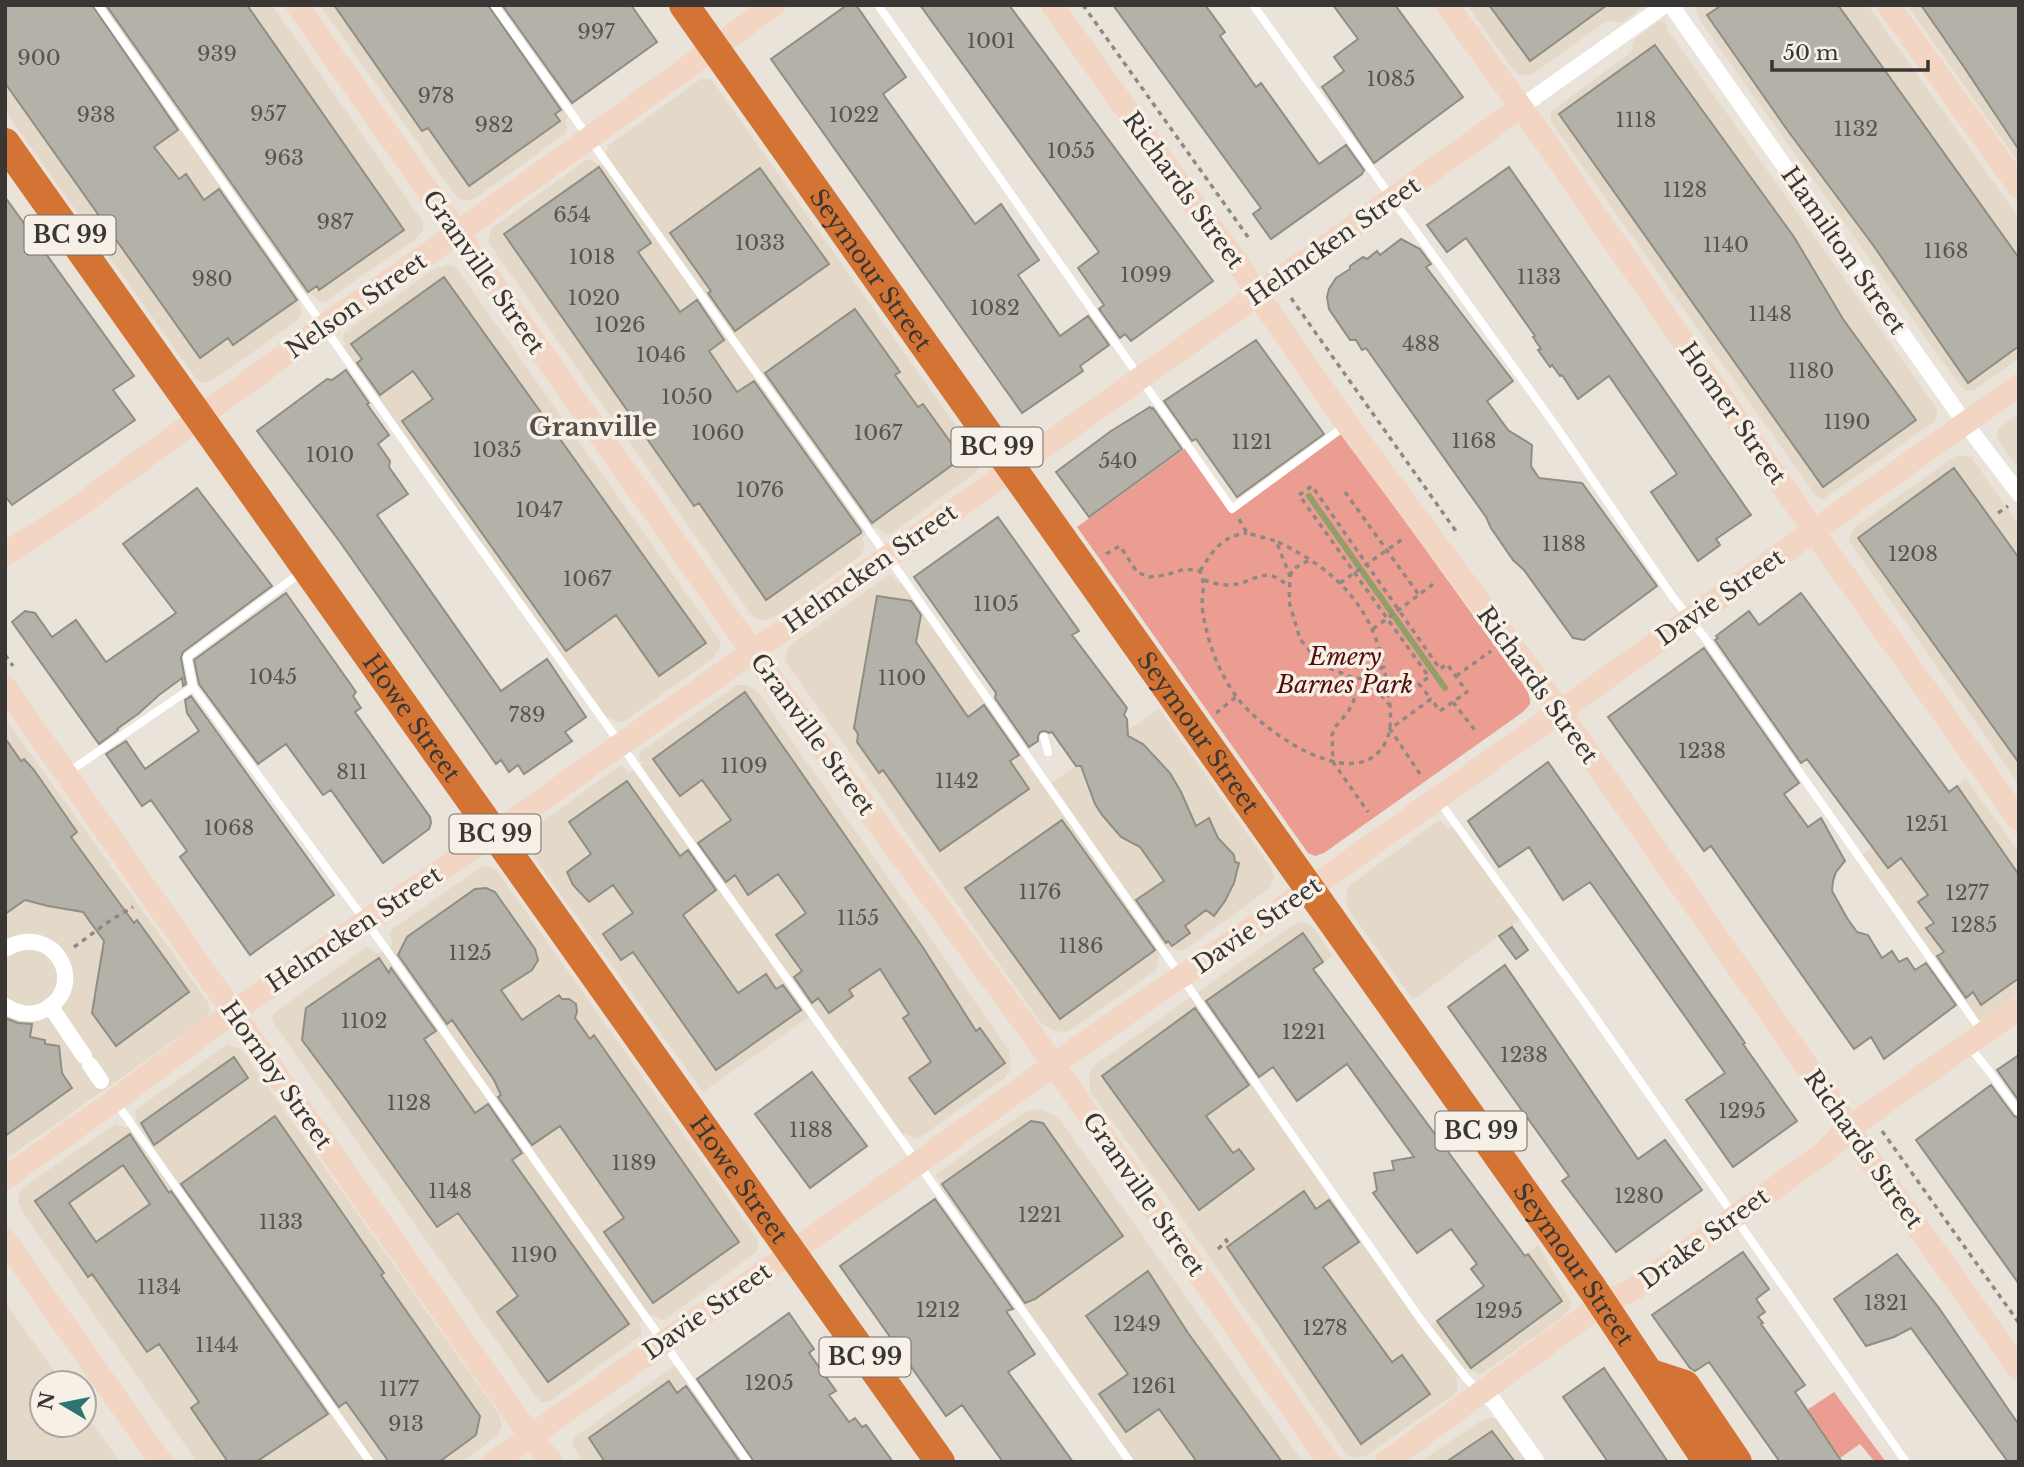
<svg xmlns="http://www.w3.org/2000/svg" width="2024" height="1467" viewBox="0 0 2024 1467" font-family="'Libre Baskerville',serif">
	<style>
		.built { fill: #e4d8c9 }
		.green { fill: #eb9d92 }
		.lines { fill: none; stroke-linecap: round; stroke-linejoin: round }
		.stream { stroke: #939f6a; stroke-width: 6 }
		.building { fill: #b4b2a8; stroke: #8f8e84; stroke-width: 2; fill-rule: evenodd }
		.path { stroke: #8e8983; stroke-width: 3.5; stroke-dasharray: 5 5; stroke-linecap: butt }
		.lane { stroke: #fff; stroke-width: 8 }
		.street { stroke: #fff; stroke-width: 16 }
		.secondary { stroke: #f2d5c2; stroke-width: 23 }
		.highway { stroke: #d37434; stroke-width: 30 }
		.labels { text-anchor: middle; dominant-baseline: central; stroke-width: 7; stroke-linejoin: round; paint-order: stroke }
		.number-label { font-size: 21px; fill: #585550 }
		.shield { fill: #f7f0e7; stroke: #726e69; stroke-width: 2 }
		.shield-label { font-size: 23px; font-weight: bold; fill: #393633 }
		.street-label { font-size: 24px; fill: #393633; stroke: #f7f0e7 }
		.park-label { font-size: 24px; font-style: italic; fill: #550d0a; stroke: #f7f0e7 }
		.neighbourhood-label { font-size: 26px; font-weight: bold; fill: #554f47; stroke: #f7f0e7 }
	</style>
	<rect width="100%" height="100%" fill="#eae3da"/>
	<!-- built -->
	<path class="built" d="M5,5H272L419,216L423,223V230L416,239L324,302L319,301L311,294L304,297L298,302L302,313L298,320L213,380L205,383L197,380L5,111Z
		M320,5H494L571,115L565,120L567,128L566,133L477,197L468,201L457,198Z
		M1467,5H1645L1621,23L1608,20L1534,73L1526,76L1519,74L1514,71Z
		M1695,5H1868L2019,218V358L1974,390L1967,391L1960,386L1699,19Z
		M1907,5H2019V163Z
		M1658,21L1664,22L1667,25L1666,28L1937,409V417L1932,423L1825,498L1820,499L1816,496L1552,123L1550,117L1552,111L1631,52L1634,40Z
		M702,78L712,80L980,460L979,467L975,473L891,534L887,535L876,527L862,537L865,546L860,556L776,616L764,621L753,617L750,613L488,242L491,230L495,226L586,160H592L600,166L609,160L606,152L609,145Z
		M447,265L454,266L457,269L720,641V648L712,659L623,722H616L611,717L604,721L340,348L345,344L343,339L344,333L434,269Z
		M2019,413V470L1998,440L1997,434L1999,428Z
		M1962,455L1971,457L2019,525V784L1849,541L1850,535L1855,527L1954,457Z
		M890,574L900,584L905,581L1048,785L1159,709L1272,869L1274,878L1270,888L1184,950L1178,951L1171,947L1159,956L1158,965L1155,971L1072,1029L1066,1032L1055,1031L1041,1023L786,662L785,658L788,648L794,642Z
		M737,685H746L757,691L1009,1050L1011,1064L1010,1070L1005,1078L917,1139L906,1134L899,1138L813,1014L703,1092L527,848L525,839L528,832L621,765L629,773L643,764L639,758L640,752Z
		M5,718L207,1001L210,1010L206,1018L5,1160Z
		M1966,779L2019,852V993L1977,1023L1859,857Z
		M1441,821L1449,829L1456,824L1523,918L1413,1000L1347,907L1346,893L1349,886L1436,822Z
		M483,866L493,868L497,871L757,1238L758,1244L757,1251L751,1256L666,1319L662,1320L653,1315L639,1323L642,1333L640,1336L552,1400L546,1402H541L536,1397L273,1022L272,1016L275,1012L365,948L368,947L378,954L392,945L390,935L392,929Z
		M1300,922L1312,926L1333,956L1222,1035L1427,1328L1538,1245L1571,1302L1569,1310L1563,1317L1480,1375L1467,1368L1456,1377L1458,1388L1456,1393L1367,1455L1357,1458L1351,1457L1344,1451L1162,1189L1091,1093L1090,1087L1089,1077L1092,1068L1096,1064L1293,925Z
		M228,1044L241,1049L499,1414L502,1425L498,1435L462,1462H197L22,1211L18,1201L20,1192L25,1186L116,1124L126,1128L137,1119L134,1111Z
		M1038,1109L1053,1114L1061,1121L1303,1462H1130L936,1189L941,1183L936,1176L937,1173L1025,1112Z
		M5,1302L63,1383H42V1425H84V1412L120,1462H5Z
		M678,1363L748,1462H583L572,1444L574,1438Z
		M1490,1418H1495L1501,1423L1528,1462H1420L1479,1422Z"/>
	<!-- green -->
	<path class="green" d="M1339,430L1527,690L1530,699V704L1523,712L1324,853L1315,856L1308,853L1077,527L1187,447L1232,509Z
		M1834,1392L1886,1462H1875L1860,1444L1840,1458L1807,1410Z"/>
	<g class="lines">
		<!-- stream -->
		<path class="stream" d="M1309,496L1445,688"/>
	</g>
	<!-- building -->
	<path class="building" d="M5,5H92L178,130L154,147L179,179L186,174L204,200L219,189L297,300L233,345L228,338L200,358L5,83Z
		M106,5H247L404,230L319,290L317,286L308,292Z
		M334,5H488L561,110L555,114L560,121L469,186L428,128L422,131Z
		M502,5H631L657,42L572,103Z
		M847,5H856L906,77L883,94L975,224L1001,204L1039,260L1018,275L1060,336L1088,316L1109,345L1080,366L1083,371L1022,413L771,59Z
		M920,5H1009L1213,281L1131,341L1125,334L1120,338L1099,309L1104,305L1078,268L1099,252Z
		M1113,5H1205L1225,32L1220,36L1256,87L1261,83L1319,164L1346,145L1364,170L1362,174L1271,239L1253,214L1261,208Z
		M1333,5H1395L1463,97L1374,163L1322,87L1344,71L1334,57L1358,39Z
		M1489,5H1607L1530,61Z
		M1722,5H1838L2019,258V346L1968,383L1873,245L1788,131L1707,15Z
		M1921,5H2019V150L1964,67Z
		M1655,45L1794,237L1843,319L1916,420L1823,487L1559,114Z
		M599,167L651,243L638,252L680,312L697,300L724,340L709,351L737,392L754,381L861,531V533L766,600L699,503L694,506L504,234Z
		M1509,167L1751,515L1716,539L1720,545L1698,561L1651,492L1677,474L1609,376L1578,399L1562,375L1560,376L1552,365L1550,367L1538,350L1541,349L1533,337L1535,336L1466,238L1447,252L1427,225Z
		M760,168L829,264L735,331L708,293L711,291L670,233Z
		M5,197L134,376L113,390L135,420L12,505L5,496Z
		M1401,239L1420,249L1431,264L1426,267L1513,381L1487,401L1508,430L1532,445L1531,466L1539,478L1582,483L1657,586L1584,640L1573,638L1524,570L1513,560L1491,528L1486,517L1366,348L1362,350L1356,340H1350L1329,309L1327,297L1329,289L1336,278L1350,269V266L1363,257L1367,259L1377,251L1380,255Z
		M444,277L706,643L659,676L616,615L566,651L402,421L433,399L413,371L380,395L357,363L362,359L351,344Z
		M855,309L900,372L895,375L918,407L923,404L962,458L872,523L765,373Z
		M1256,340L1324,434L1237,497L1196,439L1192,441L1164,401Z
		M346,370L369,403L367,404L389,435L378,444L390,461L389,467L408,494L377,515L501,691L547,659L586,717L565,732L572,741L524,774L518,765L509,772L501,760L496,764L340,542L257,431L327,379L332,380Z
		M1150,407L1152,409L1153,408L1182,449L1089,517L1056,472L1111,431Z
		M1954,468L2019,558V763L1858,538Z
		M197,488L272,586L183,652L181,658L186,684L183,686L182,678L159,695L138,714L117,729L118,730L99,744L12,622L25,611L35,613L52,637L76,620L106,662L176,613L123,544Z
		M998,517L1079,631L1072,635L1127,708L1124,715L1127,719L1128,736L1143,744L1170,773L1181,792L1196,826L1209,818L1218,838L1234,855L1235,862L1239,863L1234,883L1225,901L1214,916L1206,910L1185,926L1190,933L1172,946L1168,941L1166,943L1136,900L1164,881L1140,847L1121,837L1102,815L1095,804L1081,766H1076L1052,732L1049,733L1045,731L1040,732L1038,736V741L1029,747L995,698L996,693L914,577Z
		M286,593L356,692L353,696L361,708L355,712L430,817L431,823L429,829L383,863L331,790L323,795L286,744L258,764L199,684L194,660Z
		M1801,593L1949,792L1957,786L2019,875V978L1981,1005L1973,992L1966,998L1937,956L1944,952L1926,928L1934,923L1918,902L1928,895L1901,858L1888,868L1807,759L1801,763L1715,640L1718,638L1716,636L1749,611L1759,625Z
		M877,596L911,601L921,615L916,642L968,717L984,705L1019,755L1010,761L1029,789L940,851L883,770L879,773L857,742L858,734L854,728Z
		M1704,648L1799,783L1784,794L1808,827L1821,818L1845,861L1836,872L1833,881L1832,891L1847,918L1857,932L1868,935L1882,958L1892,951L1899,962L1907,958L1915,970L1926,963L1956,1005L1884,1059L1871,1037L1854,1049L1711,846L1704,851L1608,717Z
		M745,692L922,946L976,1031L980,1028L1005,1063L935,1114L909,1078L931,1062L903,1018L909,1014L880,969L849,990L853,996L829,1013L818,998L812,1003L794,977L802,971L776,935L806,913L778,874L748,895L735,875L726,882L698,843L731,820L702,780L680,796L653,759Z
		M191,696L334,895L250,955L180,857L187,851L151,800L142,806L106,754L126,741L145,769L199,731L187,713L185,700Z
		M5,738L21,761L24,759L34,770L77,832L71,837L134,923L137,920L189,992L116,1046L92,1013L104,941L83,912L48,906L25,900L5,914Z
		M1548,762L1745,1043L1743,1044L1797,1121L1733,1167L1686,1100L1725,1073L1590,882L1563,900L1529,847L1499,867L1468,821Z
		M627,781L680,856L688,850L716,890L683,915L738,993L766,974L776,989L783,985L801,1010L716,1070L633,952L621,960L603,934L633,913L613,885L589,902L573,885L567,872L591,854L569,822Z
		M1062,820L1155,950L1060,1019L965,888Z
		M486,888L495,892L535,949L538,960L532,970L501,990L522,1020L559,995L562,999H569L576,1004L577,1012L575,1018L590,1039L594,1035L739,1242L653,1303L604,1232L624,1218L560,1126L532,1145L498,1097L501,1095L494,1080L452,1020L447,1024L398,955L407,937L475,889Z
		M1512,927L1528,950L1516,959L1499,936Z
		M1303,933L1323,962L1313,969L1525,1256L1528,1254L1562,1301L1471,1368L1437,1321L1484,1286L1471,1269L1477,1264L1451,1229L1417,1253L1373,1193L1377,1190L1374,1173L1394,1170L1392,1161L1414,1157L1347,1064L1297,1101L1273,1067L1259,1077L1206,1001Z
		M379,958L389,973L391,968L436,1031L424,1039L475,1113L488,1104L522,1153L512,1160L629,1324L548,1382L497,1312L518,1296L458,1213L437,1227L343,1095L302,1040L306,1008Z
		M1505,965L1638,1159L1665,1140L1702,1190L1616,1252L1562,1181L1569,1176L1448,1007Z
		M1195,1008L1249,1085L1206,1116L1233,1153L1239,1149L1254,1169L1199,1210L1102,1076Z
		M5,1018L18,1023L32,1024L30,1037L45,1040V1044L59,1046L62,1073L72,1088L5,1136Z
		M2019,1055V1101L1997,1070Z
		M234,1057L248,1078L154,1145L141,1123Z
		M812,1072L867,1146L810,1188L755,1114Z
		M1991,1085L2014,1116L2019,1118V1284L1916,1140Z
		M275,1116L384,1273L381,1275L480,1416L476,1435L439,1462H389L346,1402L339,1407L181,1184Z
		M1031,1121L1043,1123L1123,1236L1035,1299L1025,1303L942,1184Z
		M130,1134L169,1193L171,1191L328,1414L256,1462H228L191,1408L199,1402L159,1344L147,1352L92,1274L88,1277L35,1201ZM123,1165L150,1204L96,1242L69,1203Z
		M1304,1191L1316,1209L1329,1200L1359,1242L1323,1267L1392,1362L1402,1355L1430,1394L1361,1444L1227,1247Z
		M935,1199L1013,1309L1006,1311L1035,1354L1008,1372L1073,1462H1003L962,1405L946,1416L840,1266Z
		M1743,1252L1769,1289L1756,1299L1765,1312L1758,1317L1763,1323L1761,1324L1805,1385L1795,1392L1842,1462H1780L1709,1362L1695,1371L1690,1368L1652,1315Z
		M1897,1254L1939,1308L2019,1425V1462H2008L1911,1328L1894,1337L1866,1346L1834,1299Z
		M1148,1271L1188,1333L1282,1462H1197L1159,1409L1126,1432L1099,1394L1128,1374L1086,1316Z
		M789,1313L814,1349L809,1353L836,1391L829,1395L849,1422L855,1418L862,1427L866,1425L893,1462H754L697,1379Z
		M1604,1368L1668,1462H1608L1563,1397Z
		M669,1381L677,1393L686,1386L740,1462H605L589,1438Z
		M1492,1431L1515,1462H1446Z"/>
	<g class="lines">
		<!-- path -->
		<path class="path" d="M1083,5L1248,237
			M1291,298L1458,534
			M1345,492L1419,595
			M1998,513L2008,506
			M1239,519L1247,533L1276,541L1290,576L1289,602L1300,639L1314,656L1329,668L1354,678L1365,679L1377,689L1388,704
			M1278,542C1334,569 1370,603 1384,666L1376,673L1365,679
			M1106,554L1120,546L1137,572L1149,577L1166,575L1185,569L1200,571C1207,586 1200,597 1203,613C1208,643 1218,671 1236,696C1259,729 1353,796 1384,745C1397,724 1387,689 1384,666
			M1200,571C1213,551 1221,536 1247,533
			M1290,576L1293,569L1311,559
			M1204,580C1217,585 1231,587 1244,582C1263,575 1269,570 1287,585
			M1340,583L1404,538
			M1373,629L1436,582
			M5,655L13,666
			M1456,676L1491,651
			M1354,678V700L1348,712L1336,726L1332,735L1333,762L1368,812
			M1453,702L1477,733
			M1216,713L1236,697
			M1420,774L1390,729L1431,699L1440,711L1467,692L1447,664L1440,669L1312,486L1299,495L1429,677L1419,684L1431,699
			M74,947L111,920L133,907
			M1882,1131L2019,1323
			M1218,1249L1227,1241L1223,1236"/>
		<!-- lane -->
		<path class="lane" d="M98,5L418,461L604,721L1130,1462
			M494,5L903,578L1421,1320L1466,1378L1479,1392
			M878,5L1232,509L1345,426
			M1253,5L1555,425L1672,596L1705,638L1983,1033
			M193,687L187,657L303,571
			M1044,737L1048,752
			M67,773L193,687L383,945L748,1462
			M1439,801L1588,1007L1906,1462
			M1968,1045L1989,1071L2019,1112
			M115,1101L370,1462"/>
		<!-- street -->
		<path class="street" d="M1671,5L1965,423L2019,494
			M1521,107L1665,5
			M5,949C55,920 88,986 46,1009C32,1017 19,1014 5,1006
			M51,1007L84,1056
			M90,1065L101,1081
			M1481,1394L1493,1400L1537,1462"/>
		<!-- secondary -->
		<path class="secondary" d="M297,5L776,685L1038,1042L1329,1462
			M1052,5L1185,192L1239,265L1257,294L1347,424L1542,686L1832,1102L1867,1156L2019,1369
			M1447,5L1536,128L1829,553L2019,820
			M1888,5L2019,187
			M5,554L76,508L324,326L432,251L774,5
			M5,687L516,1416L551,1462
			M5,1178L115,1100L233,1012L472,849L1035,453L1521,107
			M5,1240L161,1462
			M494,1462L918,1163L1074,1050L1338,869L2019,385
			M1386,1462L1602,1304L1634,1289L1826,1151L1849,1128L2019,1008"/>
		<!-- highway -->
		<g class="highway">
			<path id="s1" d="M684,5L1592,1288L1708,1462"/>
			<path id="s2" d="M5,143L940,1462"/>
			<path d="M1651,1374L1685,1385L1737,1462"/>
		</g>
	</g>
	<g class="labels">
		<!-- number labels -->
		<g class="number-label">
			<text x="596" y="32">997</text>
			<text x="991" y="41">1001</text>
			<text x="217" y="54">939</text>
			<text x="39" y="58">900</text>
			<text x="1391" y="79">1085</text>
			<text x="436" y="96">978</text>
			<text x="268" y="114">957</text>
			<text x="96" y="115">938</text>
			<text x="854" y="115">1022</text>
			<text x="1636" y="120">1118</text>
			<text x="494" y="125">982</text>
			<text x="1856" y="129">1132</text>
			<text x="1071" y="151">1055</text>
			<text x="284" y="158">963</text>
			<text x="1685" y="190">1128</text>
			<text x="572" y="215">654</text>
			<text x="335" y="222">987</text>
			<text x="760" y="243">1033</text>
			<text x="1726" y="245">1140</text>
			<text x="1946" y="251">1168</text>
			<text x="592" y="257">1018</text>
			<text x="1146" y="275">1099</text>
			<text x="1539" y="277">1133</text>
			<text x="212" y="279">980</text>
			<text x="594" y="298">1020</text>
			<text x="995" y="308">1082</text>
			<text x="1770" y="314">1148</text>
			<text x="620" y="325">1026</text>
			<text x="1421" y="344">488</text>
			<text x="661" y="355">1046</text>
			<text x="1811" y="371">1180</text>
			<text x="687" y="397">1050</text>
			<text x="1847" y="422">1190</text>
			<text x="718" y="433">1060</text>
			<text x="878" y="433">1067</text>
			<text x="1474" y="441">1168</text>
			<text x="1252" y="442">1121</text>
			<text x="497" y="450">1035</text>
			<text x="330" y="455">1010</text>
			<text x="1118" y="461">540</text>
			<text x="760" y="490">1076</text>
			<text x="539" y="510">1047</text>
			<text x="1564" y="544">1188</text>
			<text x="1913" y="554">1208</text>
			<text x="587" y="579">1067</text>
			<text x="996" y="604">1105</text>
			<text x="273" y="677">1045</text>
			<text x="902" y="678">1100</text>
			<text x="527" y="715">789</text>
			<text x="1702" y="751">1238</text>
			<text x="744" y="766">1109</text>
			<text x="352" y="772">811</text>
			<text x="957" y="781">1142</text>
			<text x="1927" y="824">1251</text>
			<text x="229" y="828">1068</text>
			<text x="1040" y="892">1176</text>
			<text x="1967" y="893">1277</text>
			<text x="858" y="918">1155</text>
			<text x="1974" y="925">1285</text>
			<text x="1081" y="946">1186</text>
			<text x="470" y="953">1125</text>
			<text x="364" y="1021">1102</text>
			<text x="1304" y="1032">1221</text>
			<text x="1524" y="1055">1238</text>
			<text x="409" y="1103">1128</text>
			<text x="1742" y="1111">1295</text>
			<text x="811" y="1130">1188</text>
			<text x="634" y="1163">1189</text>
			<text x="450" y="1191">1148</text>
			<text x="1639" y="1196">1280</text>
			<text x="1040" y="1215">1221</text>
			<text x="281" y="1222">1133</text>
			<text x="534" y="1255">1190</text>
			<text x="159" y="1287">1134</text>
			<text x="1886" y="1303">1321</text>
			<text x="938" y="1310">1212</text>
			<text x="1499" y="1311">1295</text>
			<text x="1137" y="1324">1249</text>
			<text x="1325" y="1328">1278</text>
			<text x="217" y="1345">1144</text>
			<text x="769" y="1383">1205</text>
			<text x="1154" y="1386">1261</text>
			<text x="399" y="1389">1177</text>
			<text x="406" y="1424">913</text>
		</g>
		<!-- shield labels -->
		<g class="shield">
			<rect x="24.5" y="215.5" width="91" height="39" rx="5"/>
			<rect x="951.5" y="427.5" width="91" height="39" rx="5"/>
			<rect x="449.5" y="814.5" width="91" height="39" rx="5"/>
			<rect x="1435.5" y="1111.5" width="91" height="39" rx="5"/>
			<rect x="819.5" y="1337.5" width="91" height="39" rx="5"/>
		</g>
		<g class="shield-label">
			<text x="70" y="235">BC 99</text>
			<text x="997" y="447">BC 99</text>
			<text x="495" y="834">BC 99</text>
			<text x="1481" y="1131">BC 99</text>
			<text x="865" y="1357">BC 99</text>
		</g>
		<!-- street labels -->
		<g class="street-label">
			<text transform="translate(1184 190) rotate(54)">Richards Street</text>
			<text transform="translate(1333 241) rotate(-35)">Helmcken Street</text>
			<text transform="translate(1844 250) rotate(55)">Hamilton Street</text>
			<text stroke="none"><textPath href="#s1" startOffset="324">Seymour Street</textPath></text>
			<text transform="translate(484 272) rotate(55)">Granville Street</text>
			<text transform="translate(356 305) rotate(-35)">Nelson Street</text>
			<text transform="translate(1733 413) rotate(55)">Homer Street</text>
			<text transform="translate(870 568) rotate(-35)">Helmcken Street</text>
			<text transform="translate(1720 597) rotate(-35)">Davie Street</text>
			<text transform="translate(1538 685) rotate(54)">Richards Street</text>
			<text stroke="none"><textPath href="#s2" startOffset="704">Howe Street</textPath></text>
			<text stroke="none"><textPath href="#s1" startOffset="891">Seymour Street</textPath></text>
			<text transform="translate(813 734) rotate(54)">Granville Street</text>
			<text transform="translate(1257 925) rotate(-35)">Davie Street</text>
			<text transform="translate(354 929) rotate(-34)">Helmcken Street</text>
			<text transform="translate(277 1075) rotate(55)">Hornby Street</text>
			<text transform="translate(1864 1149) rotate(55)">Richards Street</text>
			<text stroke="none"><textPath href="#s2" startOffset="1270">Howe Street</textPath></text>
			<text transform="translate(1144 1194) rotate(55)">Granville Street</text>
			<text transform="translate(1704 1238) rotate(-36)">Drake Street</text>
			<text stroke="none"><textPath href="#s1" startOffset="1542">Seymour Street</textPath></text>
			<text transform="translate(707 1311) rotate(-35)">Davie Street</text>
		</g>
		<!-- park labels -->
		<g class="park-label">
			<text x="1345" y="656">Emery<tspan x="1345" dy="28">Barnes Park</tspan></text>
		</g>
		<!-- neighbourhood labels -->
		<g class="neighbourhood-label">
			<text x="593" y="427">Granville</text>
		</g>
	</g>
	<!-- border -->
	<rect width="2024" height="1467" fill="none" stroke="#393633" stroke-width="14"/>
	<!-- north arrow -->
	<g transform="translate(63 1404) rotate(280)"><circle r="33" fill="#f7f0e7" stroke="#aba69f" stroke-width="2"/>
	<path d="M0-5L12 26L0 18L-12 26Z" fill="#2c7571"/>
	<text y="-10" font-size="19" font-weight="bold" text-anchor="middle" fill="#393633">N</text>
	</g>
	<!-- scale -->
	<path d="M1772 60v10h156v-10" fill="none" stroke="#393633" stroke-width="3.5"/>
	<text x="1783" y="60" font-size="21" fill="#393633" stroke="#f7f0e7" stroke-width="5" paint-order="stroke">50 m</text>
</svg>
